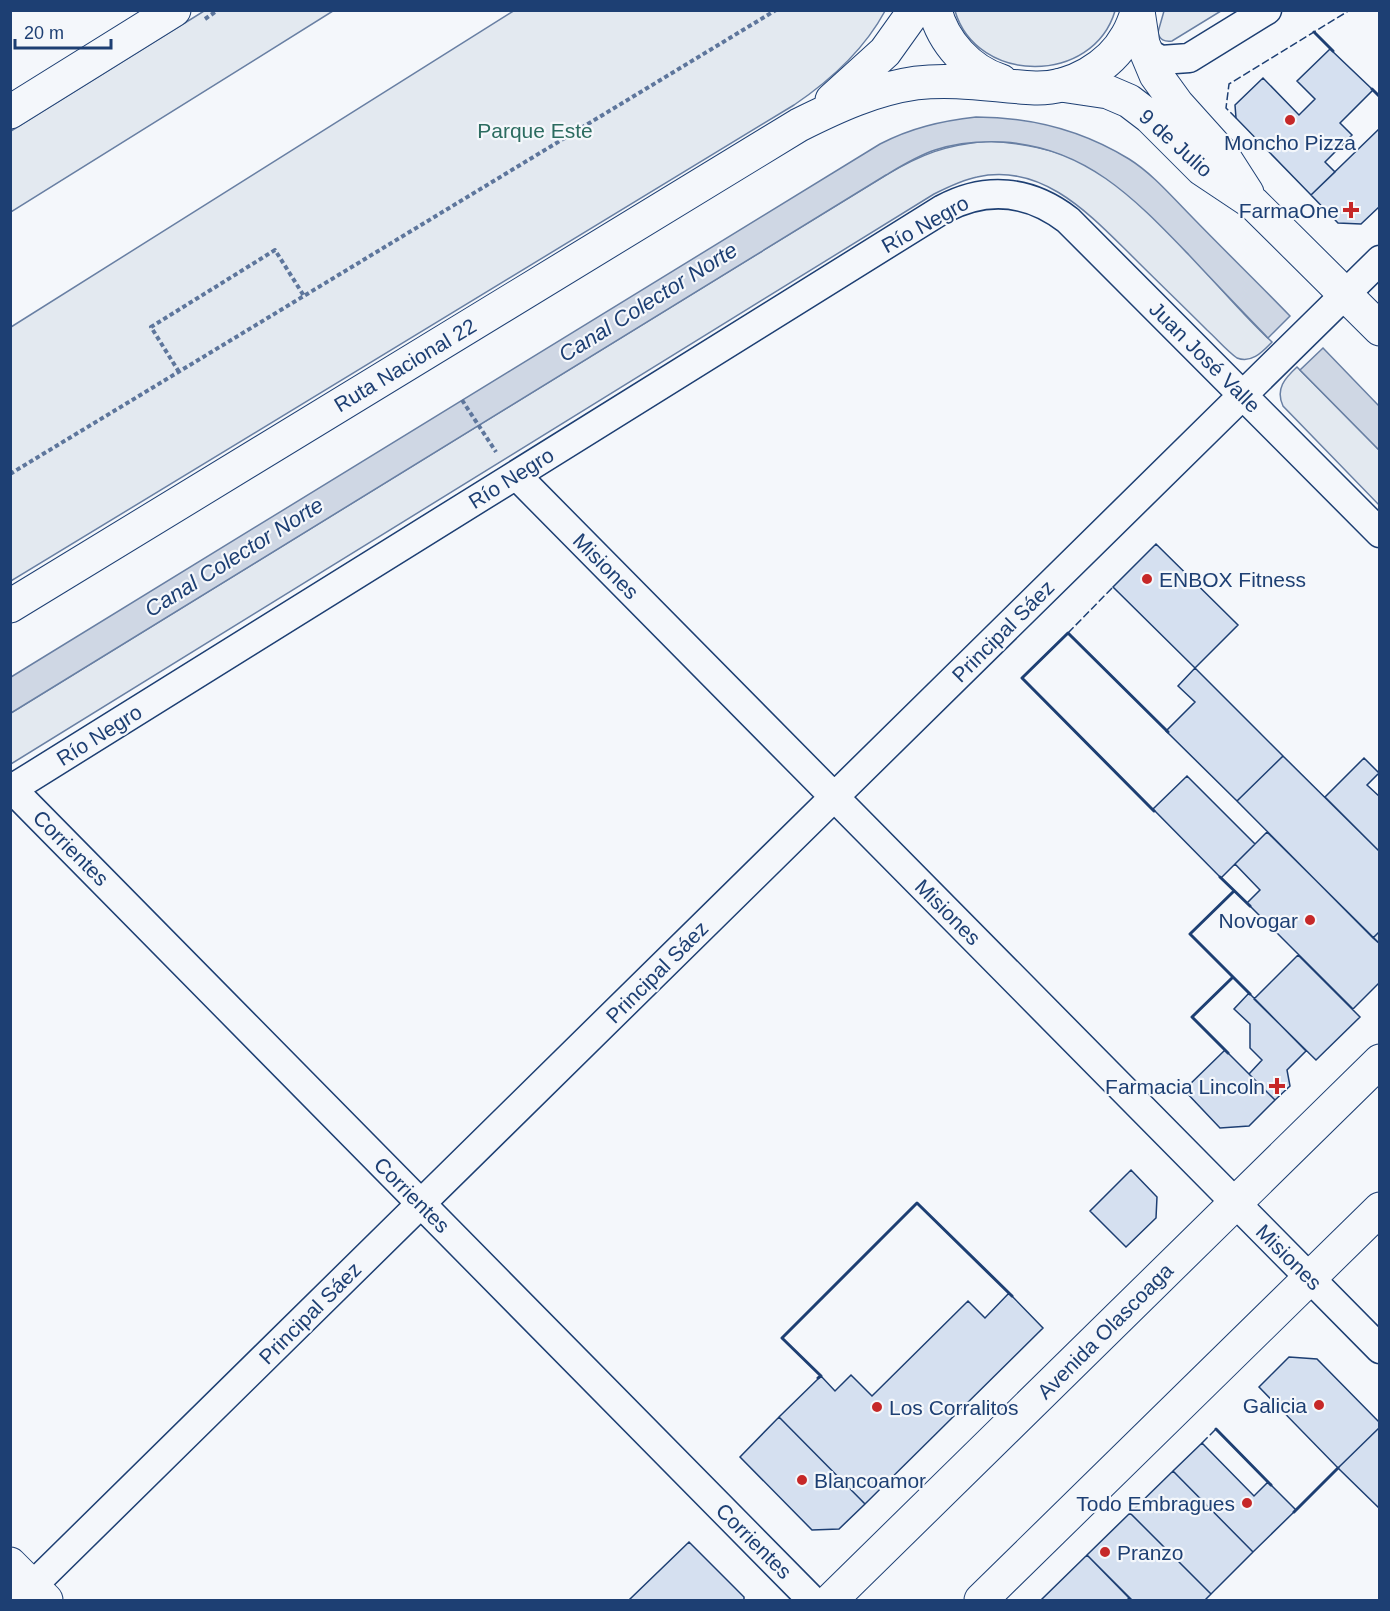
<svg xmlns="http://www.w3.org/2000/svg" width="1390" height="1611" viewBox="0 0 1390 1611" font-family="Helvetica,sans-serif">
	<style>
		.green { fill: #e3e9f0; stroke: #687fa3; stroke-width: 1.5 }
		.water { fill: #cfd7e4; stroke: #687fa3; stroke-width: 1.5 }
		.building { fill: #d5e0f0; stroke: #1d3f73; stroke-width: 1.5 }
		.lines { fill: none; stroke-linecap: round; stroke-linejoin: round }
		.minor-casing { stroke: #1d3f73; stroke-width: 31 }
		.tertiary-casing { stroke: #1d3f73; stroke-width: 35 }
		.secondary-casing { stroke: #1d3f73; stroke-width: 35 }
		.trunk-casing { stroke: #1d3f73; stroke-width: 35 }
		.path { stroke: #5e769c; stroke-width: 4; stroke-dasharray: 4.5 3; stroke-linecap: butt }
		.minor { stroke: #f4f7fb; stroke-width: 28 }
		.tertiary { stroke: #f4f7fb; stroke-width: 33 }
		.secondary { stroke: #f4f7fb; stroke-width: 33 }
		.trunk { stroke: #f4f7fb; stroke-width: 33 }
		.fence { stroke: #1d3f73; stroke-width: 1.5; stroke-dasharray: 8 3; stroke-linecap: butt }
		.wall { stroke: #1d3f73; stroke-width: 3 }
		.poi-dot { fill: #c62828; stroke: #f4f7fb; stroke-width: 2 }
		.labels { text-anchor: middle; dominant-baseline: central; stroke-width: 4.5; stroke-linejoin: round; paint-order: stroke }
		.park-label { font-size: 21px; fill: #2c6c60; stroke: #f4f7fb }
		.poi-label { font-size: 21px; fill: #1d3f73; stroke: #f4f7fb; text-anchor: end }
		.street-label { font-size: 21px; fill: #1d3f73; stroke: #f4f7fb }
		.water-label { font-size: 22px; font-style: italic; fill: #1d3f73; stroke: #f4f7fb }
	</style>
	<rect width="100%" height="100%" fill="#f4f7fb"/>
	<!-- green -->
	<path class="green" d="M515,10L885,11C864,50 831,80 794,105L11,581V327Z
		M204,11H333L11,212V131Z
		M955,11V10L1115,11C1093,85 977,85 955,11Z
		M1164,11H1221L1172,41C1165,42 1159,40 1158,32Z
		M988,141C1023,143 1059,149 1090,167C1161,208 1212,287 1272,342C1263,351 1252,364 1237,358C1226,350 1217,339 1207,330C1183,306 1159,283 1135,259C1092,217 1044,162 977,177C962,180 948,187 934,194L11,764V713L886,175C922,154 945,145 988,141Z
		M1297,367L1379,450V505L1283,406C1275,389 1285,378 1297,367Z"/>
	<!-- water -->
	<path class="water" d="M976,117C1030,117 1082,130 1129,159C1153,174 1173,198 1193,218C1225,251 1258,283 1290,316L1268,338C1242,311 1215,283 1189,255C1135,199 1086,147 1003,142C980,141 956,143 935,150C917,156 901,166 886,175L11,713V677L880,144C911,128 941,121 976,117Z
		M1323,348L1379,406V450L1300,370Z"/>
	<!-- building -->
	<path class="building" d="M1330,49L1373,90L1340,123L1352,135L1325,162L1335,172L1311,195L1236,118L1235,105L1263,78L1299,115L1315,99L1297,81Z
		M1380,128V206L1361,224L1338,223L1311,195Z
		M1156,544L1238,625L1195,668L1113,587Z
		M1195,668L1283,756L1237,801L1166,731L1195,702L1178,686Z
		M1283,756L1380,852V931L1373,938L1237,801Z
		M1364,758L1379,773L1367,785L1380,797V852L1325,797Z
		M1187,776L1255,844L1221,878L1153,809Z
		M1267,832L1380,944V982L1353,1009L1247,903L1260,890L1235,864Z
		M1380,931V944L1373,938Z
		M1298,955L1360,1017L1316,1060L1254,999Z
		M1249,993L1306,1051L1287,1070L1290,1086L1275,1100L1249,1074L1262,1060L1250,1048V1024L1234,1009Z
		M1225,1050L1275,1100L1249,1126L1220,1128L1184,1090Z
		M1131,1170L1157,1197L1156,1218L1126,1247L1090,1211Z
		M1009,1293L1043,1328L865,1504L779,1417L821,1376L835,1391L851,1375L872,1396L968,1301L985,1318Z
		M1289,1357L1317,1359L1380,1423V1427L1338,1468L1259,1387Z
		M779,1417L865,1504L839,1529L812,1530L740,1457Z
		M1380,1427V1509L1338,1468Z
		M1202,1443L1254,1496L1268,1482L1296,1510L1253,1552L1173,1471Z
		M1173,1471L1253,1552L1211,1594L1130,1513Z
		M1130,1513L1211,1594L1205,1600H1132L1087,1555Z
		M689,1542L744,1597V1600H629Z
		M1087,1555L1129,1598L1127,1600H1041Z"/>
	<g class="lines">
		<defs>
			<path id="minor" d="M1146,52L1161,60L1189,58L1267,10
				M516,475L1380,1349
				M12,789L812,1600
				M10,790L943,209C986,186 1029,190 1068,220L1380,533
				M18,1600L1380,260"/>
			<path id="tertiary" d="M10,112L174,10
				M10,1564L46,1600"/>
			<path id="secondary" d="M1138,11L1143,44L1156,75L1177,104L1222,154L1247,193
				M1061,85L1108,92L1129,101L1150,117L1202,169L1253,203L1380,329
				M831,1600L1380,1061
				M981,1600L1380,1209"/>
			<path id="trunk" d="M935,10C943,42 969,71 1001,81
				M832,100L885,52L915,10
				M10,606L799,125C837,106 874,89 916,83C957,78 995,86 1035,88C1071,89 1110,67 1127,36C1132,28 1135,19 1138,10"/>
		</defs>
		<!-- minor casing -->
		<use href="#minor" class="minor-casing"/>
		<!-- tertiary casing -->
		<use href="#tertiary" class="tertiary-casing"/>
		<!-- secondary casing -->
		<use href="#secondary" class="secondary-casing"/>
		<!-- trunk casing -->
		<use href="#trunk" class="trunk-casing"/>
		<!-- path -->
		<path class="path" d="M205,19L218,10
			M179,372L151,327L275,250L304,296
			M462,400L496,452
			M10,474L776,10"/>
		<!-- minor -->
		<use href="#minor" class="minor"/>
		<!-- tertiary -->
		<use href="#tertiary" class="tertiary"/>
		<!-- secondary -->
		<use href="#secondary" class="secondary"/>
		<!-- trunk -->
		<use href="#trunk" class="trunk"/>
		<!-- fence -->
		<path class="fence" d="M1236,118L1226,108L1229,84L1350,10
			M1068,633L1113,587
			M1202,1443L1216,1429"/>
		<!-- wall -->
		<path class="wall" d="M1314,32L1333,51
			M1372,89L1380,97
			M1154,811L1022,678L1068,633L1168,732
			M1220,877L1250,906
			M1234,891L1190,934L1250,994
			M1228,1053L1192,1017L1233,977
			M818,1378L821,1376L782,1338L917,1203L1012,1296
			M1216,1429L1271,1485
			M1294,1512L1338,1468"/>
	</g>
	<!-- markers -->
	<g class="poi-dot">
		<circle cx="1290" cy="120" r="6"/>
		<path d="M1348 201h6v6h6v6h-6v6h-6v-6h-6v-6h6z"/>
		<circle cx="1147" cy="579" r="6"/>
		<circle cx="1310" cy="920" r="6"/>
		<path d="M1274 1077h6v6h6v6h-6v6h-6v-6h-6v-6h6z"/>
		<circle cx="1319" cy="1405" r="6"/>
		<circle cx="877" cy="1407" r="6"/>
		<circle cx="802" cy="1480" r="6"/>
		<circle cx="1247" cy="1503" r="6"/>
		<circle cx="1105" cy="1552" r="6"/>
	</g>
	<g class="labels">
		<!-- park labels -->
		<g class="park-label">
			<text x="535" y="130">Parque Este</text>
		</g>
		<!-- poi labels -->
		<g class="poi-label">
			<text x="1290" y="142" text-anchor="middle">Moncho Pizza</text>
			<text x="1339" y="210">FarmaOne</text>
			<text x="1159" y="579" text-anchor="start">ENBOX Fitness</text>
			<text x="1298" y="920">Novogar</text>
			<text x="1265" y="1086">Farmacia Lincoln</text>
			<text x="1307" y="1405">Galicia</text>
			<text x="889" y="1407" text-anchor="start">Los Corralitos</text>
			<text x="814" y="1480" text-anchor="start">Blancoamor</text>
			<text x="1235" y="1503">Todo Embragues</text>
			<text x="1117" y="1552" text-anchor="start">Pranzo</text>
		</g>
		<!-- street labels -->
		<g class="street-label">
			<text transform="translate(1176 143) rotate(42)">9 de Julio</text>
			<text transform="translate(925 224) rotate(-29)">Río Negro</text>
			<text transform="translate(1205 357) rotate(45)">Juan José Valle</text>
			<text transform="translate(405 365) rotate(-31)">Ruta Nacional 22</text>
			<text transform="translate(511 478) rotate(-32)">Río Negro</text>
			<text transform="translate(606 566) rotate(45)">Misiones</text>
			<text transform="translate(1003 631) rotate(-45)">Principal Sáez</text>
			<text transform="translate(99 735) rotate(-32)">Río Negro</text>
			<text transform="translate(71 848) rotate(45)">Corrientes</text>
			<text transform="translate(948 912) rotate(45)">Misiones</text>
			<text transform="translate(657 972) rotate(-45)">Principal Sáez</text>
			<text transform="translate(412 1195) rotate(45)">Corrientes</text>
			<text transform="translate(1289 1257) rotate(45)">Misiones</text>
			<text transform="translate(310 1313) rotate(-45)">Principal Sáez</text>
			<text transform="translate(1105 1331) rotate(-45)">Avenida Olascoaga</text>
			<text transform="translate(754 1541) rotate(45)">Corrientes</text>
		</g>
		<!-- water labels -->
		<g class="water-label">
			<text transform="translate(648 302) rotate(-32)">Canal Colector Norte</text>
			<text transform="translate(234 557) rotate(-32)">Canal Colector Norte</text>
		</g>
	</g>
	<!-- border -->
	<rect width="1390" height="1611" fill="none" stroke="#1d3f73" stroke-width="24"/>
	<!-- scale -->
	<path d="M15 39v9h96v-9" fill="none" stroke="#1d3f73" stroke-width="3"/>
	<text x="24" y="39" font-size="18" fill="#1d3f73" stroke="#f4f7fb" stroke-width="4.5" paint-order="stroke">20 m</text>
</svg>
